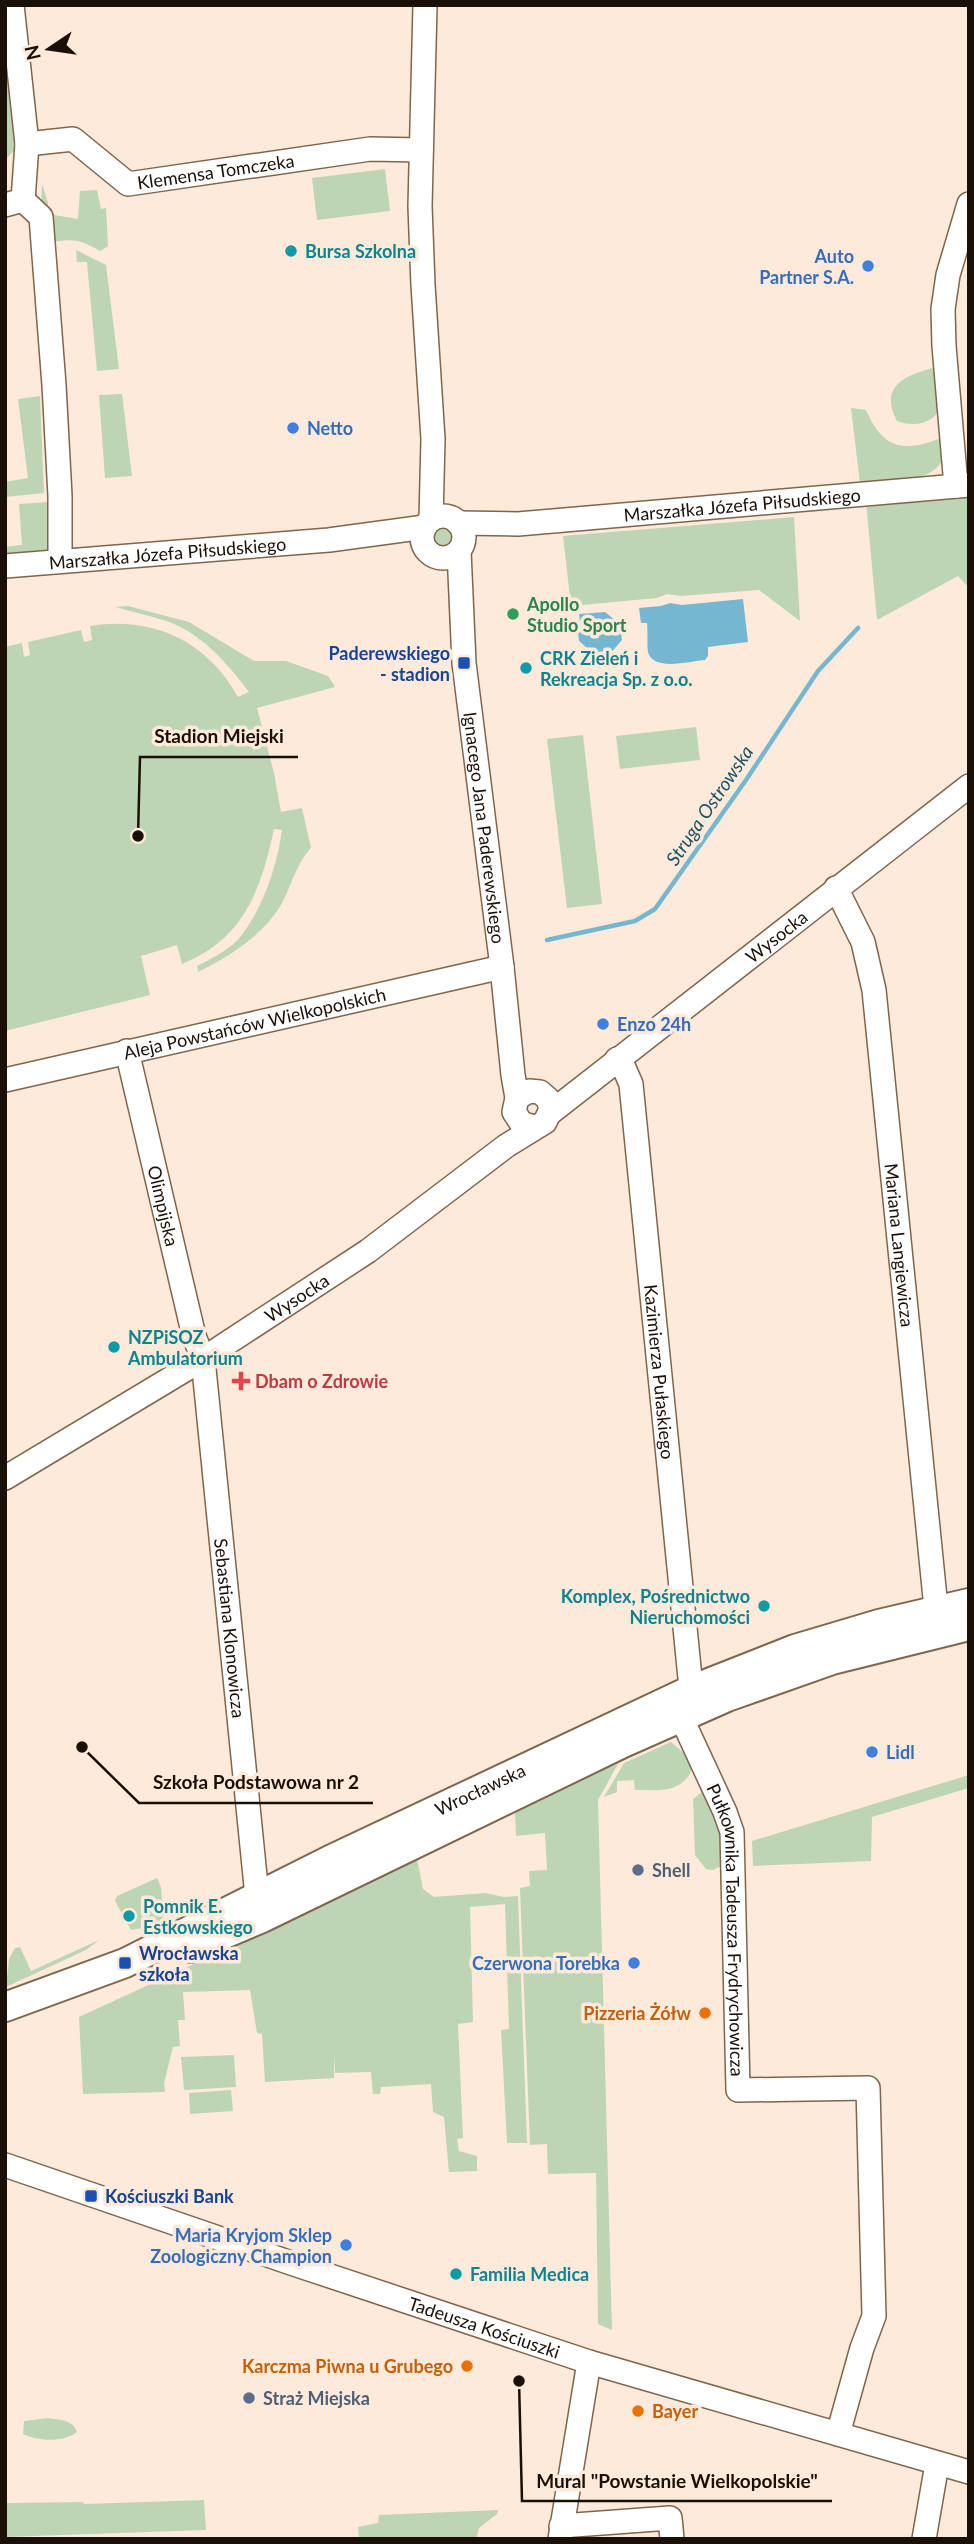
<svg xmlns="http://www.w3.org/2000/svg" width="974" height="2544" viewBox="0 0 974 2544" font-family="Lato,sans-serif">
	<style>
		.green { fill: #bed5b4 }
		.water { fill: #75b7d1 }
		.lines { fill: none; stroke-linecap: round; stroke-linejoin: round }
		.stream { stroke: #75b7d1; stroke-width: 4.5 }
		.minor-casing { stroke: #7f654c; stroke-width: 26 }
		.major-casing { stroke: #7f654c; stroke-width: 32 }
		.minor { stroke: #fff; stroke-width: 23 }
		.major { stroke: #fff; stroke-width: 28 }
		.culture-dot { fill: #0f9aa8; stroke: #fdeada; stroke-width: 2.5 }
		.shop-dot { fill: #3f7fe0; stroke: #fdeada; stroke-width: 2.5 }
		.leisure-dot { fill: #2e9e5b; stroke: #fdeada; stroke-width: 2.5 }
		.transit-dot { fill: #1a4fb4; stroke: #fdeada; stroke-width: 2.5 }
		.health-dot { fill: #e0444e; stroke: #fdeada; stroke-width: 2.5 }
		.service-dot { fill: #5c6f8a; stroke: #fdeada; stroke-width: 2.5 }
		.food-dot { fill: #e8710a; stroke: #fdeada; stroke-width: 2.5 }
		.labels { text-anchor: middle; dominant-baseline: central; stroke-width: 7; stroke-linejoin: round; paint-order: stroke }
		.street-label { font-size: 18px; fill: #1a1007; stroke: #fdeada }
		.culture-label { font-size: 18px; font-weight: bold; fill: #0d838f; stroke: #fdeada; text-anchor: start }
		.shop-label { font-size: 18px; font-weight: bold; fill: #366cbe; stroke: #fdeada; text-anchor: end }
		.leisure-label { font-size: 18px; font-weight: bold; fill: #27864d; stroke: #fdeada; text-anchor: start }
		.transit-label { font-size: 18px; font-weight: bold; fill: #164399; stroke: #fdeada; text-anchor: start }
		.health-label { font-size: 18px; font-weight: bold; fill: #be3a42; stroke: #fdeada; text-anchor: start }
		.service-label { font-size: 18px; font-weight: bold; fill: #4e5e75; stroke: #fdeada; text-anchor: start }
		.food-label { font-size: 18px; font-weight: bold; fill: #c56008; stroke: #fdeada; text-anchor: end }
		.water-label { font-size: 19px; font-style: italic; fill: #1a5163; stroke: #fdeada }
		.leader { fill: none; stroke: #1a1007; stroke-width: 2.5 }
		.callout-dot { fill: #1a1007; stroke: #fdeada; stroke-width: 2.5 }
		.callout-label { font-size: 19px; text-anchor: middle; font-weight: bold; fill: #1a1007; stroke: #fdeada; stroke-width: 7; stroke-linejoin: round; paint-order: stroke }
	</style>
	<rect width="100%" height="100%" fill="#fdeada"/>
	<!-- green -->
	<path class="green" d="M5,5L23,141L5,160Z
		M385,169L390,211L317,220L312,178Z
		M42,184L48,203V214L78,219L80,191L97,190L101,209L106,208L108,246L100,251C78,238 71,239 46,243L41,207Z
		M76,250L106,265L119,369L97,371L87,262H77Z
		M932,368L939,371C940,382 943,396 940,406C935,425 912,427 897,421C879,387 904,376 932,368Z
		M122,394L132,476L105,478L99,395Z
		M40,396L44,493L5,497V482L28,478L18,399Z
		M851,408L866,410C883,449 903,453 941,438C942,445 944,454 942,460C933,484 882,481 860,483Z
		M969,492V588L958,576L877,620L866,502Z
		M48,502L51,554L5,557V547L22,545L19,504Z
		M794,517L800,621L759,590L680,596L667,594L657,598L571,606L563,536Z
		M432 537a12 12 0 1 1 24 0a12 12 0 1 1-24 0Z
		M128,606L189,622L254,661H286L328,676L335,687L257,708L274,773L281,812L302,808L311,848C297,862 291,887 281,905C262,936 229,957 198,972L197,966C212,958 230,950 241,936C264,906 277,866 282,830L274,829C261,890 244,939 182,964L177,945L141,956L150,995L5,1031V647L22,643L24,657L30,655L28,642L81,630L84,642L92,640L90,626C153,616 207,641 238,697L249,692C227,663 200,631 163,620C147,615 132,612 116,607Z
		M696,727L700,760L620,769L616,736Z
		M583,735L602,904L567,908L547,739Z
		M671,1742L684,1753L692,1769C682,1794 658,1790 635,1790L634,1780L617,1781V1792L604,1797L624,1763Z
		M618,1764L598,1800L612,2330L598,2324L596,2173L548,2174L547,2144L530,2145L520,1888L530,1886L529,1871L547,1870L545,1833L516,1836L515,1810L583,1776Z
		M969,1775V1788L872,1817L871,1861L753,1866L752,1841Z
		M702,1792L721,1835V1866L713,1870L706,1869L695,1855L693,1799Z
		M416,1854L423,1889L434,1897L485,1893L504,1897L518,1896L527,2143H507L501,2030L509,2029L505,1904L470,1907L473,2022L458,2024L463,2138L457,2139L459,2151L477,2156V2171L449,2172L444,2117L433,2112L431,2084L381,2087L380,2094H373L371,2072L335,2073L334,2052V2078L265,2082L262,2034L257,2033L250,1990L183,1992L185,2020H178L180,2046L173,2047L164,2083L165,2092L83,2094L79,2017L209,1957Z
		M157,1878L161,1887L164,1924L131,1930L115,1901L117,1896Z
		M99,1940L86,1950L6,1987L9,1959L15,1948L20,1947L31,1971Z
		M234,2055L236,2087L184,2090L181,2057Z
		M231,2090L233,2111L190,2114L189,2093Z
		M48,2418C59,2420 73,2419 77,2432C63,2443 38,2441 23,2434L24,2421Z
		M204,2500L206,2530L5,2537V2503L83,2502L84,2504Z
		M498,2510L497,2514L479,2528L476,2539H359L358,2527L378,2523L379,2515Z"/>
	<!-- water -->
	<path class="water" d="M743,599L748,642L708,647V656L705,660C690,661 653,672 648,652C647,648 648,631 647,623H641L639,608L661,606L670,603L682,605Z
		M605,612L620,624L622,640L603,662L579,641L578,632L581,628L579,614Z"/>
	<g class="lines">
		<!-- stream -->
		<path class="stream" d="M547,940L635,921L655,909L746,780L818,671L858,628"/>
		<defs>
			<g id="minor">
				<path d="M425,5L420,206L423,285L433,439L431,520"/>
				<path id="s1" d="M27,144L73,139L128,184L370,149L421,150"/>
				<path d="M23,200L41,217L54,385L60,496V561"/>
				<path d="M5,205L23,200L27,144L12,5"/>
				<path d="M956,486L944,346L943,309L948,275L969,204"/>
				<circle cx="443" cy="537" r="21"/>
				<path id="s2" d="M458,523L518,524L969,485"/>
				<path id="s3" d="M459,551L464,663L502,967L513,1075L517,1098"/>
				<path id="s4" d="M5,566L329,540L425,527"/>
				<path id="s5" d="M836,888L863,942L874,990L935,1598L940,1625"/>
				<path id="s6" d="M127,1051L194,1336L203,1359L257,1896"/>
				<path id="s7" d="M617,1059L624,1068L631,1084L690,1678L691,1690L681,1717L725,1812L732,1832L738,2090L868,2088L874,2316L862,2348L838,2434"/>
				<path id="s8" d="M5,1080L502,967"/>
				<path id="s9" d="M550,1113L969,786"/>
				<path id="s10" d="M5,1478L203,1359L368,1251L506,1146L545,1122L551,1109L548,1099L540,1092L529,1091L517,1098L514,1112L522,1124L536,1127"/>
				<path id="s11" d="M5,2165L294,2264L589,2362L969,2472"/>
				<path d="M561,2526L670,2518L672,2539"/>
				<path d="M560,2539L589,2362"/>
				<path d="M924,2539L937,2464"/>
			</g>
			<g id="major">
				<path d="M191,1948L262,1918L623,1743L727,1697L832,1660L969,1626"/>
				<path id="s12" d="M5,2007L125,1963L330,1860L691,1690L795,1649L879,1624L969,1603"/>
			</g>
		</defs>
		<!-- minor casing -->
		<use href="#minor" class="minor-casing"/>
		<!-- major casing -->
		<use href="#major" class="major-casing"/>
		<!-- minor -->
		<use href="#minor" class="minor"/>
		<!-- major -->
		<use href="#major" class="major"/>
	</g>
	<!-- markers -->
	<g class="culture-dot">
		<circle cx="291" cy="251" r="7"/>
		<circle cx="526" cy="668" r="7"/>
		<circle cx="114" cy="1347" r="7"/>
		<circle cx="764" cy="1606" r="7"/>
		<circle cx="129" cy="1916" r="7"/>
		<circle cx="456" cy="2274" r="7"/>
	</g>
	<g class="shop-dot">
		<circle cx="868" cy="266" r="7"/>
		<circle cx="293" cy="428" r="7"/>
		<circle cx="603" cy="1024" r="7"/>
		<circle cx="872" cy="1752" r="7"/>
		<circle cx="634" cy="1963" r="7"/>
		<circle cx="346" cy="2245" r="7"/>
	</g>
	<circle class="leisure-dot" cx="513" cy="614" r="7"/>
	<g class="transit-dot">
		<rect x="457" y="656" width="14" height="14" rx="3.5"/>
		<rect x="118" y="1956" width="14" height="14" rx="3.5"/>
		<rect x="84" y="2189" width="14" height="14" rx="3.5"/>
	</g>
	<path class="health-dot" d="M237.5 1370.5h7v7h7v7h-7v7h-7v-7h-7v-7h7z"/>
	<g class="service-dot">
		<circle cx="638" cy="1870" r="7"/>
		<circle cx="249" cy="2398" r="7"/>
	</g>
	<g class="food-dot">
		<circle cx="705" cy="2013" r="7"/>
		<circle cx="467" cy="2366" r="7"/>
		<circle cx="638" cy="2411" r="7"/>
	</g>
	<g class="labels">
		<!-- street labels -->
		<g class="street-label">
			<text stroke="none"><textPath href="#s1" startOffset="206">Klemensa Tomczeka</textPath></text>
			<text stroke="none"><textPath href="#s2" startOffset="285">Marszałka Józefa Piłsudskiego</textPath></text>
			<text stroke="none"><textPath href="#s4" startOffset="163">Marszałka Józefa Piłsudskiego</textPath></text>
			<text stroke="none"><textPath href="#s3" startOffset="278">Ignacego Jana Paderewskiego</textPath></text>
			<text stroke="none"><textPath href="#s9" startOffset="287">Wysocka</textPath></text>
			<text stroke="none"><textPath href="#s8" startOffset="256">Aleja Powstańców Wielkopolskich</textPath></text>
			<text stroke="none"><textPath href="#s6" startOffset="159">Olimpijska</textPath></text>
			<text stroke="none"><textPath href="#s5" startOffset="366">Mariana Langiewicza</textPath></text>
			<text stroke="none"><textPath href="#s10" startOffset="343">Wysocka</textPath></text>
			<text stroke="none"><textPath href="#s7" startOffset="318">Kazimierza Pułaskiego</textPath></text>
			<text stroke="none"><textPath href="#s6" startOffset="588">Sebastiana Klonowicza</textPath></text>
			<text stroke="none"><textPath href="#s12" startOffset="523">Wrocławska</textPath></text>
			<text stroke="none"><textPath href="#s7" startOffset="889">Pułkownika Tadeusza Frydrychowicza</textPath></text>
			<text stroke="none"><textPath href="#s11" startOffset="506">Tadeusza Kościuszki</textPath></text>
		</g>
		<!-- culture labels -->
		<g class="culture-label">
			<text x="305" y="251">Bursa Szkolna</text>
			<text x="540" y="658">CRK Zieleń i<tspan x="540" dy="21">Rekreacja Sp. z o.o.</tspan></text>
			<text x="128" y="1337">NZPiSOZ<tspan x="128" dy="21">Ambulatorium</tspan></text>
			<text x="750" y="1596" text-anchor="end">Komplex, Pośrednictwo<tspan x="750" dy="21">Nieruchomości</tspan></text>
			<text x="143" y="1906">Pomnik E.<tspan x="143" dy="21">Estkowskiego</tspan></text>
			<text x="470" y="2274">Familia Medica</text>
		</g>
		<!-- shop labels -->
		<g class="shop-label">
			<text x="854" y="256">Auto<tspan x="854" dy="21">Partner S.A.</tspan></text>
			<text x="307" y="428" text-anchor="start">Netto</text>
			<text x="617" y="1024" text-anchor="start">Enzo 24h</text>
			<text x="886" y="1752" text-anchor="start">Lidl</text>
			<text x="620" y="1963">Czerwona Torebka</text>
			<text x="332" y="2235">Maria Kryjom Sklep<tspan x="332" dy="21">Zoologiczny Champion</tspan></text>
		</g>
		<!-- leisure labels -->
		<g class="leisure-label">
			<text x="527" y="604">Apollo<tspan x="527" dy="21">Studio Sport</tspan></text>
		</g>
		<!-- transit labels -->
		<g class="transit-label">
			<text x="450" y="653" text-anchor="end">Paderewskiego<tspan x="450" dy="21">- stadion</tspan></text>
			<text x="139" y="1953">Wrocławska<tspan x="139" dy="21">szkoła</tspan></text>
			<text x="105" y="2196">Kościuszki Bank</text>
		</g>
		<!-- health labels -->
		<g class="health-label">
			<text x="255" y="1381">Dbam o Zdrowie</text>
		</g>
		<!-- service labels -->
		<g class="service-label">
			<text x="652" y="1870">Shell</text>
			<text x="263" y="2398">Straż Miejska</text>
		</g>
		<!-- food labels -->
		<g class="food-label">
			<text x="691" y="2013">Pizzeria Żółw</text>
			<text x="453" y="2366">Karczma Piwna u Grubego</text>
			<text x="652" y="2411" text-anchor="start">Bayer</text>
		</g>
		<!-- water labels -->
		<g class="water-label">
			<text transform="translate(709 805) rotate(-56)">Struga Ostrowska</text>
		</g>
	</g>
	<!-- callouts -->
	<path class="leader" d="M138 836L140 757H298M82 1747L139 1803H373M519 2381L522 2501H832"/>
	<g class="callout-dot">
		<circle cx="138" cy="836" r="7"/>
		<circle cx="82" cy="1747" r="7"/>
		<circle cx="519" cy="2381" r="7"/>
	</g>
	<g class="callout-label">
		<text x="219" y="743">Stadion Miejski</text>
		<text x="256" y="1789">Szkoła Podstawowa nr 2</text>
		<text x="677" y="2488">Mural "Powstanie Wielkopolskie"</text>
	</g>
	<!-- border -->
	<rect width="974" height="2544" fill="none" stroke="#1a1007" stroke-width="14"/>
	<!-- north arrow -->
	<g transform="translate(49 49) rotate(257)" stroke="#fdeada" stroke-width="5" paint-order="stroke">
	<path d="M0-5L12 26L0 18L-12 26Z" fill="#1a1007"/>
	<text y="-10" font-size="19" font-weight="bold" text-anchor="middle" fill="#1a1007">N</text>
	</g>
</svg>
